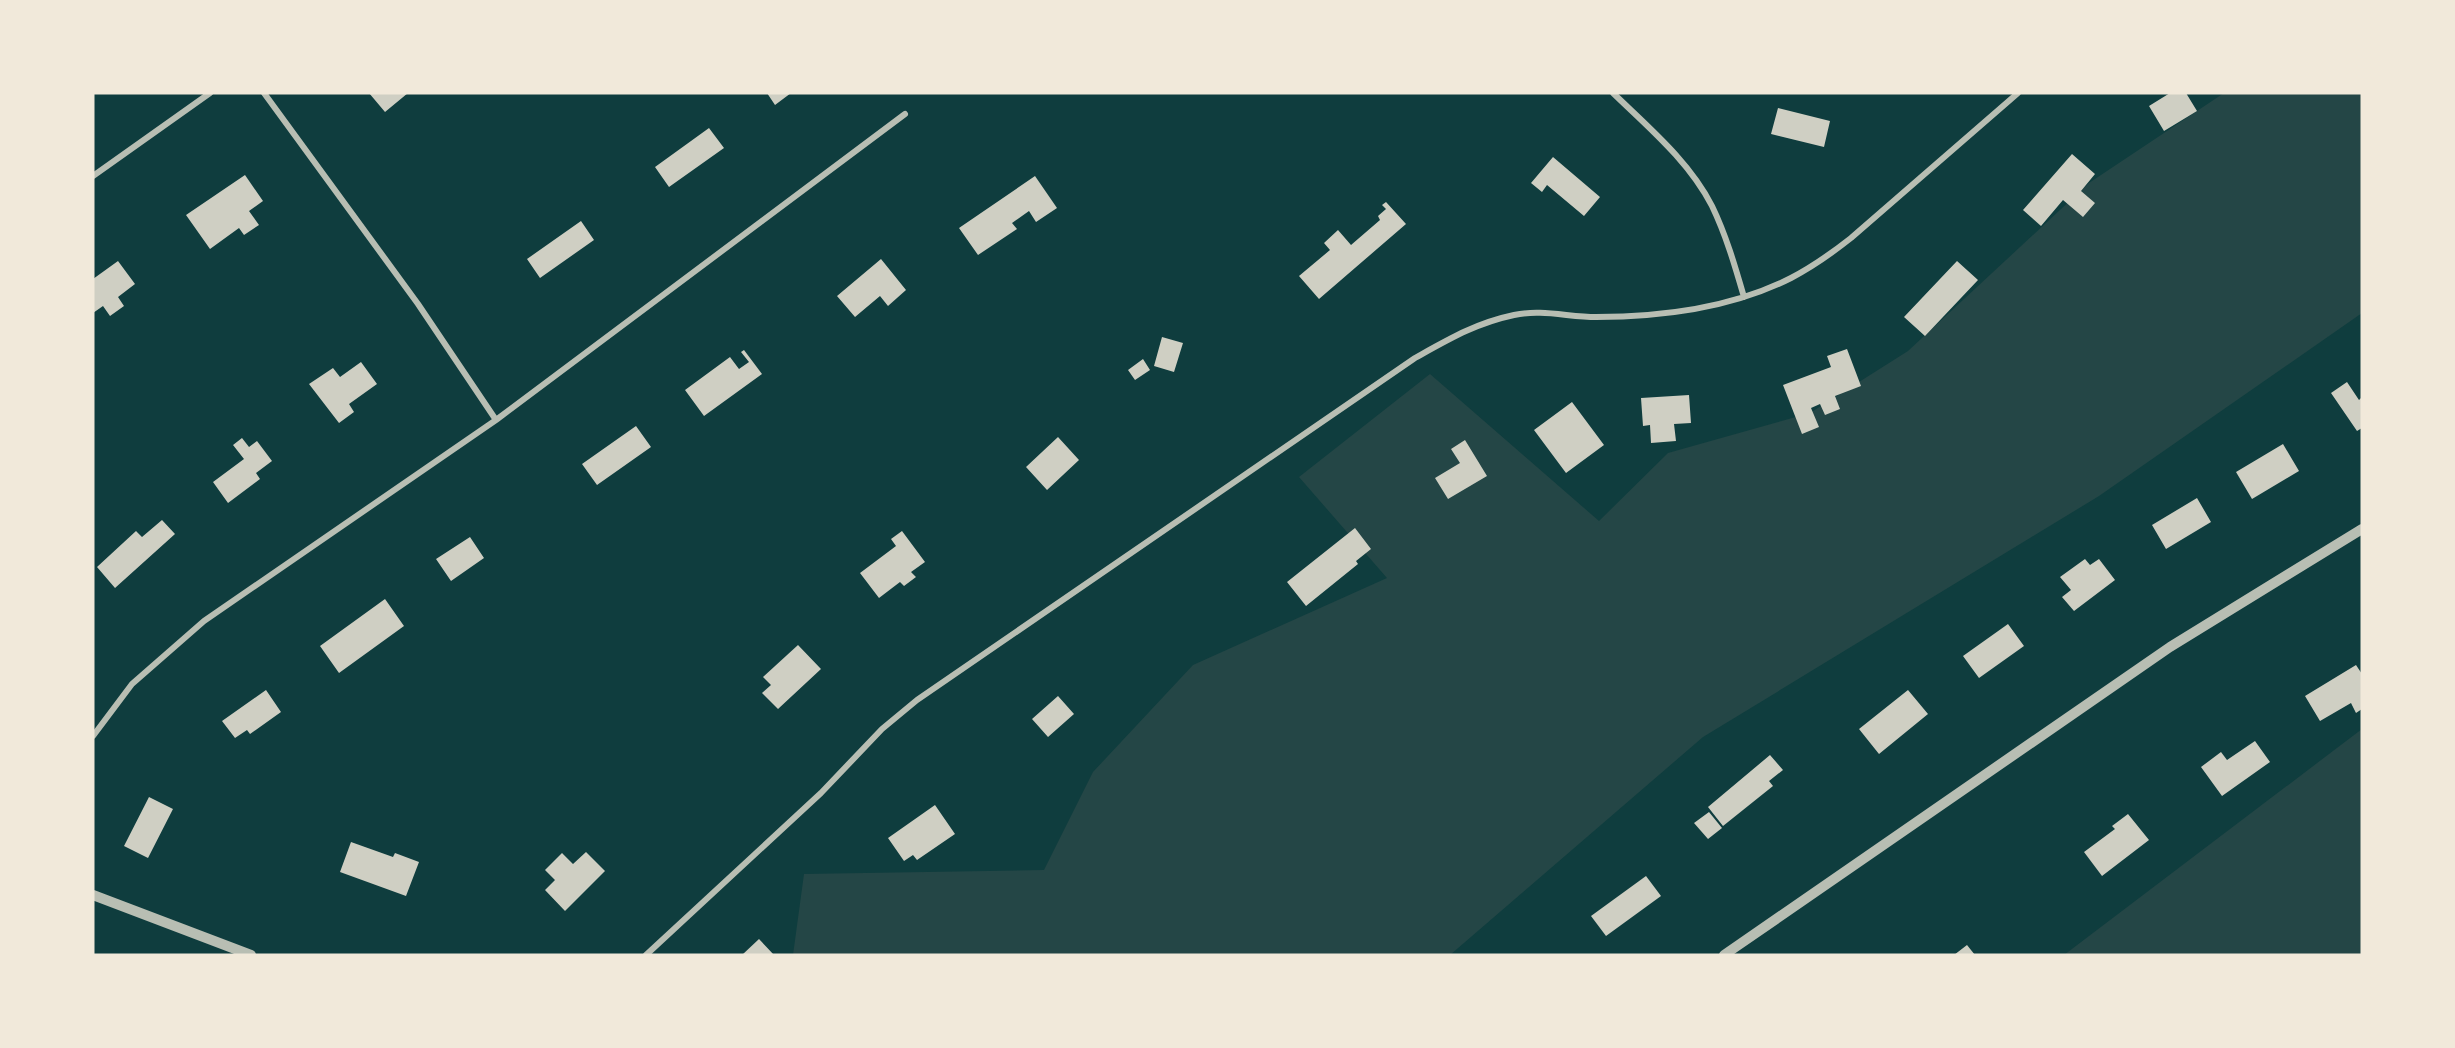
<svg xmlns="http://www.w3.org/2000/svg" width="2455" height="1048" viewBox="0 0 2455 1048" font-family="Quicksand,sans-serif">
	<style>
		.green { fill: #244646 }
		.building { fill: #cfcfc3 }
		.lines { fill: none; stroke-linecap: round; stroke-linejoin: round }
		.minor { stroke: #b8beb3; stroke-width: 6 }
		.tertiary { stroke: #b8beb3; stroke-width: 10 }
	</style>
	<rect width="100%" height="100%" fill="#0f3d3e"/>
	<!-- green -->
	<path class="green" d="M2224,93H2362V313L2099,496L1703,737L1450,955H793L804,874L1044,870L1093,772L1193,665L1387,578L1299,477L1430,374L1599,521L1668,453L1810,413L1908,351L2089,183Z
		M2362,729V955H2064Z"/>
	<!-- building -->
	<path class="building" d="M369,93H408L385,112Z
		M767,93H791L775,105Z
		M2170,93H2186L2197,111L2164,131L2149,106Z
		M1778,108L1830,121L1824,147L1771,134Z
		M709,128L724,148L669,187L655,167Z
		M2072,154L2095,174L2081,191L2095,203L2083,217L2063,200L2041,226L2023,210Z
		M1553,157L1600,197L1584,216L1547,185L1542,192L1531,183Z
		M245,175L263,201L249,211L259,225L244,235L239,228L210,249L186,215Z
		M1035,176L1057,208L1036,222L1029,211L1012,223L1017,229L978,255L959,228Z
		M1386,202L1406,224L1319,299L1299,276L1330,250L1324,243L1338,230L1351,245L1380,220L1378,216L1386,209L1382,205Z
		M581,221L594,240L540,278L527,259Z
		M881,259L906,290L888,306L880,296L855,317L837,296Z
		M118,261L135,284L118,297L124,306L110,316L103,306L93,313V279Z
		M1957,261L1978,280L1925,336L1904,317Z
		M1162,337L1183,343L1174,372L1154,366Z
		M1847,349L1861,386L1835,396L1840,409L1825,415L1820,404L1811,408L1819,427L1802,434L1783,385L1831,367L1827,356Z
		M744,350L762,374L704,416L685,390L730,357L739,369L749,362L741,352Z
		M1143,359L1150,370L1135,380L1128,370Z
		M361,362L377,384L349,404L354,412L339,423L309,384L333,368L340,377Z
		M2347,382L2359,400L2362,397V428L2357,431L2331,393Z
		M1689,395L1691,423L1674,424L1676,441L1651,443L1650,425L1643,426L1641,398Z
		M1572,402L1604,445L1566,473L1534,430Z
		M636,426L651,447L597,485L582,464Z
		M1058,437L1079,460L1047,490L1026,467Z
		M242,438L249,447L257,441L272,461L256,473L260,479L228,503L213,482L244,459L233,445Z
		M1465,440L1487,476L1448,499L1435,478L1460,463L1451,449Z
		M2283,444L2299,471L2252,499L2236,472Z
		M2197,498L2211,522L2166,549L2152,525Z
		M162,520L175,534L115,588L97,567L136,531L142,537Z
		M1355,528L1371,549L1356,561L1358,564L1306,606L1287,582Z
		M902,531L925,562L911,572L916,577L904,586L900,582L879,598L860,573L896,546L891,539Z
		M470,537L484,558L451,581L436,559Z
		M2085,559L2090,565L2099,559L2115,580L2074,611L2062,597L2071,590L2060,577Z
		M385,599L404,626L339,673L320,646Z
		M2008,624L2024,646L1979,678L1963,656Z
		M798,645L821,669L778,709L762,693L771,685L763,677Z
		M2356,665L2362,674V709L2356,713L2351,703L2320,721L2305,696Z
		M266,690L281,712L250,734L247,730L235,738L222,721Z
		M1908,690L1928,714L1879,754L1859,729Z
		M1058,696L1074,714L1048,737L1032,719Z
		M2255,741L2270,762L2222,796L2201,767L2221,752L2227,760Z
		M1770,755L1783,770L1769,781L1773,786L1723,826L1708,807Z
		M149,797L173,809L148,858L124,846Z
		M935,805L955,834L917,860L913,855L904,861L888,838Z
		M1709,812L1722,828L1708,839L1694,823Z
		M2128,814L2149,840L2102,876L2084,852L2115,829L2112,826Z
		M351,842L393,857L395,853L419,862L406,896L340,872Z
		M586,852L605,871L565,911L545,890L555,880L545,870L562,853L573,864Z
		M1646,876L1661,896L1606,936L1591,916Z
		M759,939L774,955H742Z
		M1967,945L1975,955H1954Z"/>
	<g class="lines">
		<!-- minor -->
		<path class="minor" d="M264,93L418,304L496,420
			M1613,93C1648,127 1689,161 1712,206C1726,235 1735,266 1744,297
			M93,176L210,93
			M93,736L132,684L204,621L496,420L905,114
			M646,955L821,793L882,729L917,700L1415,358C1449,339 1476,323 1514,315C1541,309 1569,317 1596,317C1661,317 1732,308 1791,278C1812,267 1832,253 1851,238L2018,93"/>
		<!-- tertiary -->
		<path class="tertiary" d="M93,895L251,955
			M1724,955L2170,647L2362,529"/>
	</g>
	<!-- border -->
	<rect width="2455" height="1048" fill="none" stroke="#f1e9da" stroke-width="189"/>
</svg>
